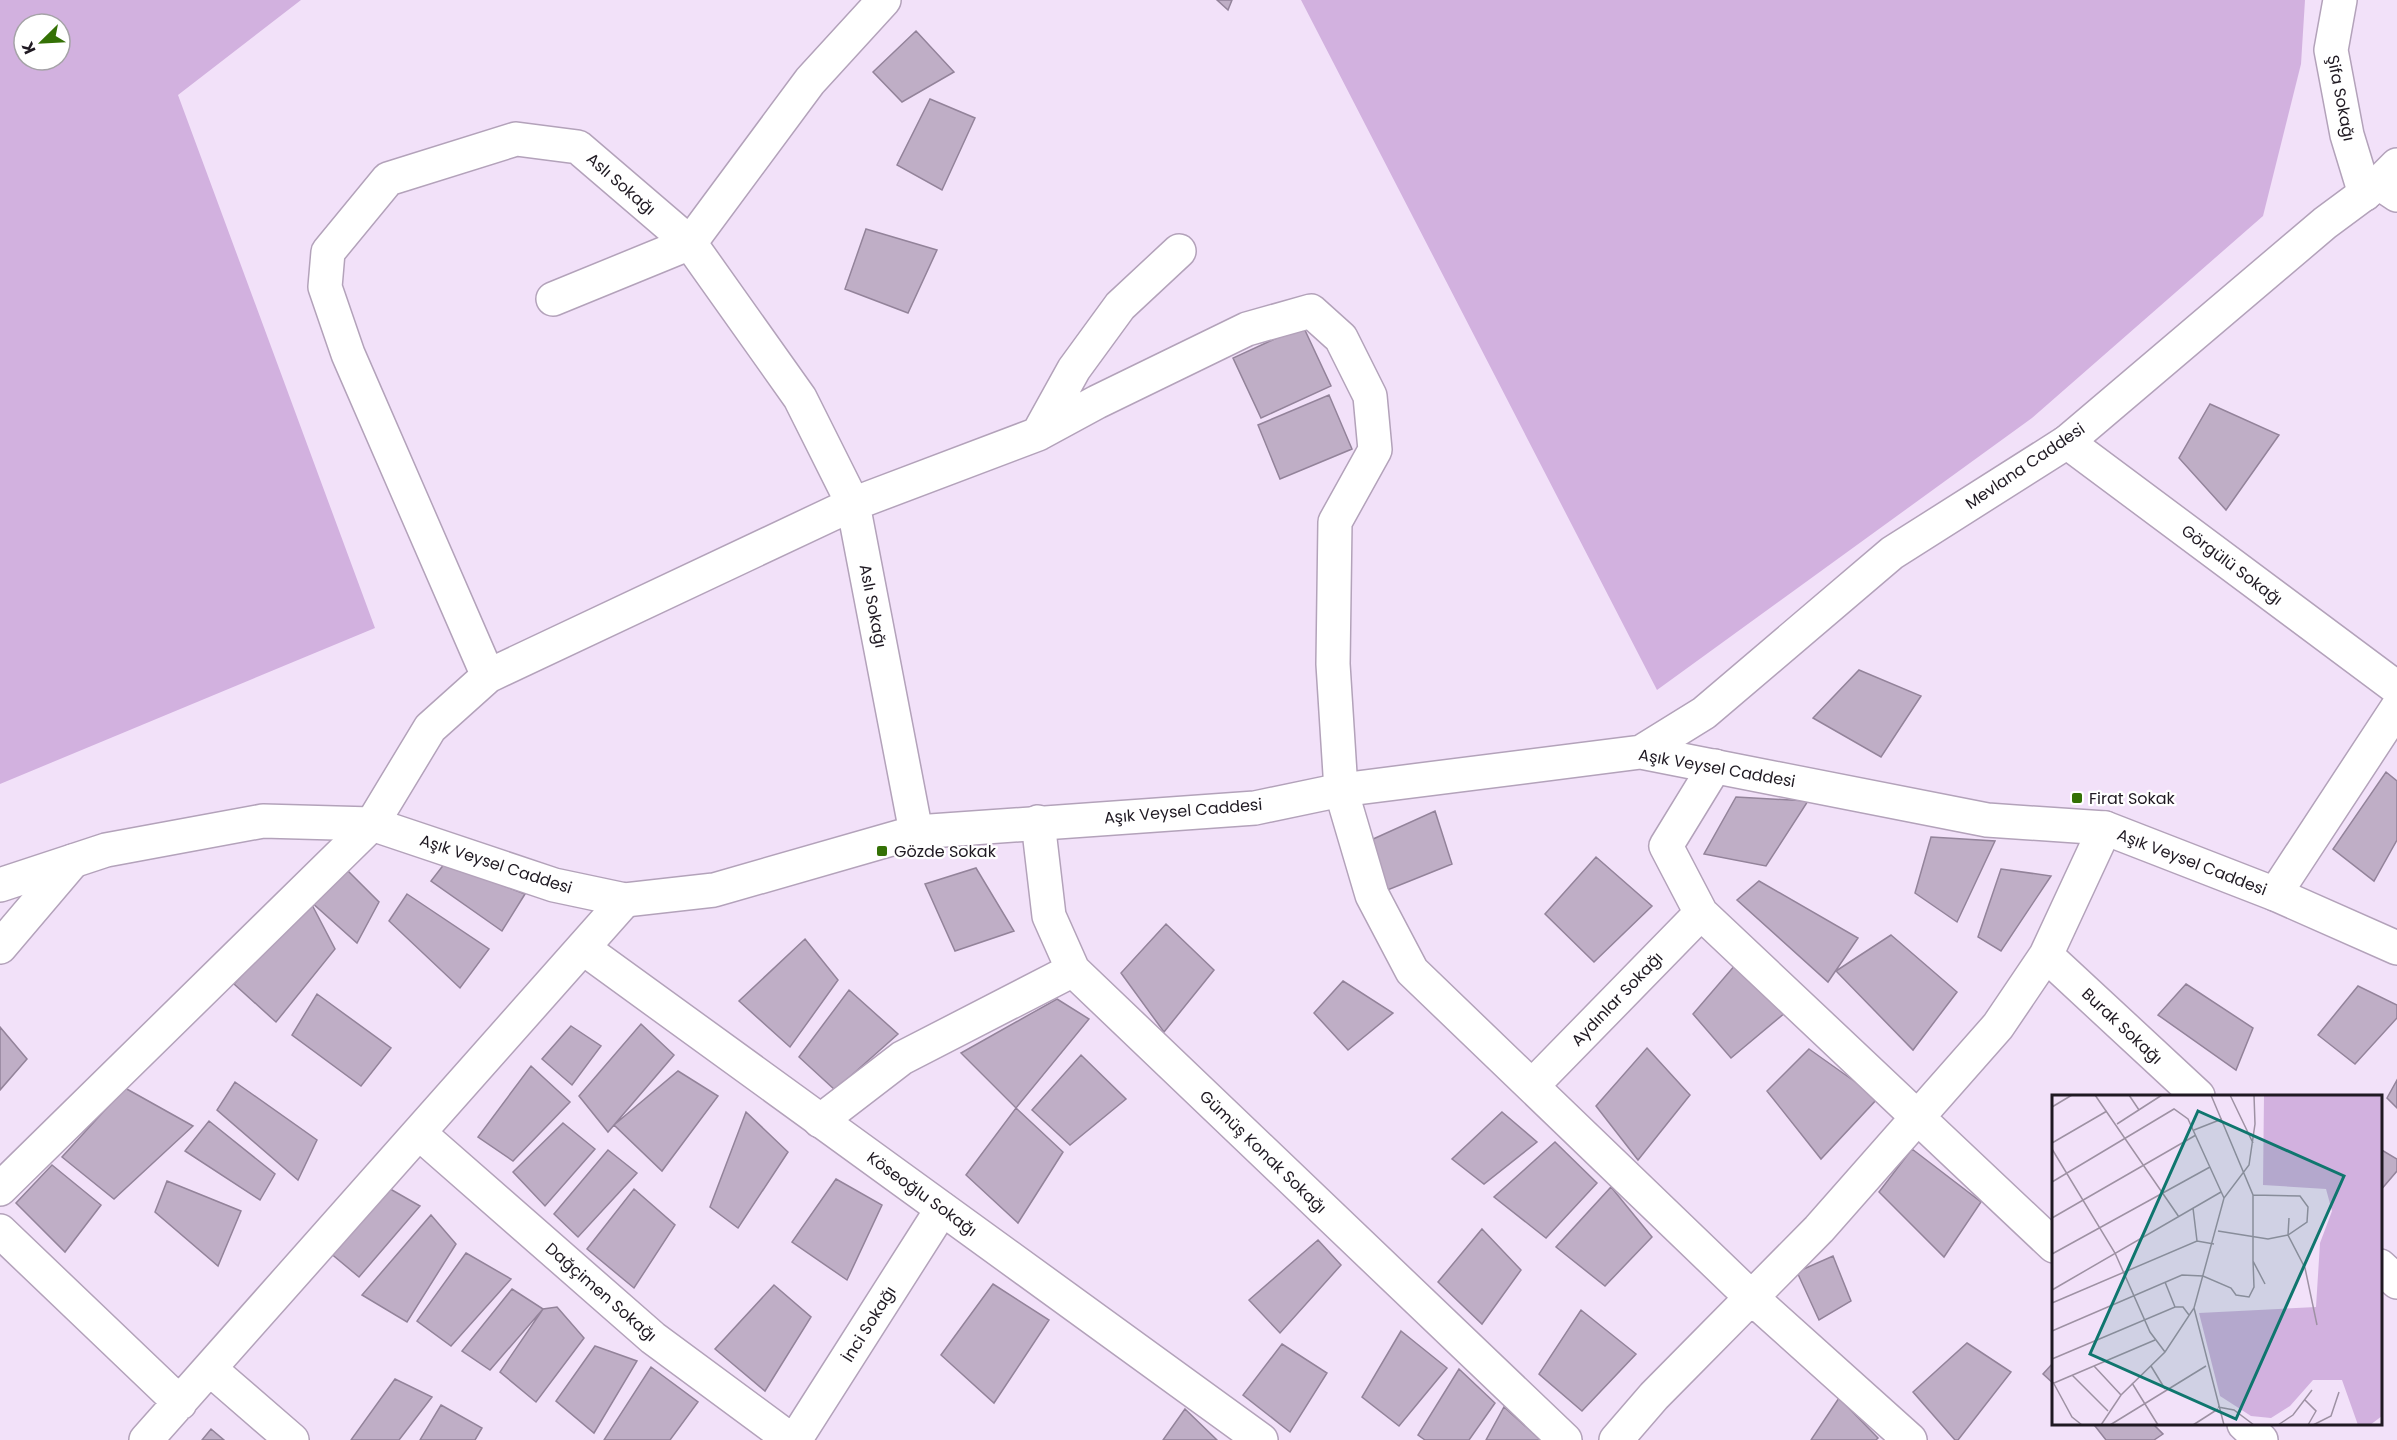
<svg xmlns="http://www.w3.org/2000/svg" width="2397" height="1440" viewBox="0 0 2397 1440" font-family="Poppins,sans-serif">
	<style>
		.green { fill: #d2b1df; fill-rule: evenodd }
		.building { fill: #bfaec6; stroke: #93839a; stroke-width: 1.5 }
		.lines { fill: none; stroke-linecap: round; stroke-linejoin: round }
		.street-casing { stroke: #b3a2ba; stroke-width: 36 }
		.secondary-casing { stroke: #b3a2ba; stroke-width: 36 }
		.street { stroke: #fff; stroke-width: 33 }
		.secondary { stroke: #fff; stroke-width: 33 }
		.poi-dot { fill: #347105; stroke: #fff; stroke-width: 2 }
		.labels { text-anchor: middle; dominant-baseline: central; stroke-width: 4.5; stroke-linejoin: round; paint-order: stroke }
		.street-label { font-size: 16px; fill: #1f1922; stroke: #fff }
		.poi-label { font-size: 16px; fill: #1f1922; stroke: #fff; text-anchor: start }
		.inset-road { fill: none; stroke: #9e91a3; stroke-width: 1.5 }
		.view { fill: #0f766e; fill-opacity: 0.15; stroke: #0f766e; stroke-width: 3 }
		.inset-edge { fill: none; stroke: #1f1922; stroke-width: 3 }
	</style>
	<rect width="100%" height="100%" fill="#f2e1f9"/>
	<!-- green -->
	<path class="green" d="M0,0H301L178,95L375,628L0,784ZM24,24H60V60H24Z
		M1301,0H2305L2301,64L2263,216L2032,418L1657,690Z"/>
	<!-- building -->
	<path class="building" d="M1217,0H1232L1228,10Z
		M916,31L954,72L902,102L873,72Z
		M930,99L975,118L942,190L897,165Z
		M866,229L937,250L908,313L845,289Z
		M1303,326L1331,386L1261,418L1233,358Z
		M1329,395L1352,449L1280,479L1258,425Z
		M2210,404L2279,435L2226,510L2179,458Z
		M1859,670L1921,696L1881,757L1813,718Z
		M2386,772L2397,781V840L2374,881L2333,849Z
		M1736,797L1808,801L1766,866L1704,854Z
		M1435,811L1452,864L1385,891L1371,840Z
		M1931,837L1995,841L1957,922L1915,893Z
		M1596,857L1652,906L1594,962L1545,914Z
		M445,863L525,894L502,931L431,881Z
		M976,868L1014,931L955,951L925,884Z
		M2001,869L2051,876L2001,951L1978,937Z
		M348,871L379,902L357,943L310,901Z
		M1759,881L1858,938L1828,982L1737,900Z
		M407,894L489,949L460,988L389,921Z
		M310,901L335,949L276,1022L234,984Z
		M1166,924L1214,970L1164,1032L1121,973Z
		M1891,935L1957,992L1913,1050L1836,971Z
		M805,939L838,980L790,1047L739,1001Z
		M1736,964L1786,1012L1731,1058L1693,1014Z
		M1343,981L1393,1013L1348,1050L1314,1013Z
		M2186,984L2253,1028L2236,1070L2158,1015Z
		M2358,986L2397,1005V1018L2355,1064L2318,1035Z
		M849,990L898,1034L835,1090L799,1057Z
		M317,994L391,1048L361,1086L292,1035Z
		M1057,999L1089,1019L1016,1108L961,1053Z
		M641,1024L674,1055L608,1132L579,1096Z
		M571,1026L601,1046L572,1085L542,1059Z
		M0,1027L27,1059L0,1090Z
		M1647,1048L1690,1095L1638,1160L1596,1106Z
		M1809,1049L1878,1098L1821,1159L1767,1091Z
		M1081,1055L1126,1099L1070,1145L1032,1110Z
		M531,1066L570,1102L513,1161L478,1137Z
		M678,1071L718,1096L662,1171L614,1125Z
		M2397,1080V1108L2387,1098Z
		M235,1082L317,1140L298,1180L217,1110Z
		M125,1088L193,1126L114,1199L62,1157Z
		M1016,1108L1063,1152L1018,1223L966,1175Z
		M746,1112L788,1152L738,1228L710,1207Z
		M1502,1112L1537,1142L1484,1184L1452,1159Z
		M209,1121L275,1174L260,1200L185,1151Z
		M563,1123L595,1149L545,1206L513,1172Z
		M1555,1142L1597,1183L1546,1238L1494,1197Z
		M1912,1149L1981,1202L1944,1257L1879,1192Z
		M2380,1149L2397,1159V1171L2380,1191Z
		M608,1150L637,1173L578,1237L554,1214Z
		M52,1165L101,1205L65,1252L16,1203Z
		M836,1179L882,1205L847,1280L792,1242Z
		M167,1181L241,1211L218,1266L155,1212Z
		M385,1186L420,1206L359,1277L329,1252Z
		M1611,1187L1652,1237L1605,1286L1556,1247Z
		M634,1189L675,1225L634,1288L587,1249Z
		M431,1215L456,1244L407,1322L362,1295Z
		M1482,1229L1521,1270L1482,1324L1438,1282Z
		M1318,1240L1341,1265L1280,1333L1249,1300Z
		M466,1253L511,1279L451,1346L417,1321Z
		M1833,1256L1851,1301L1819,1320L1797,1272Z
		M993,1284L1049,1320L994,1403L941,1355Z
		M774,1285L811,1317L765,1391L715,1349Z
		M512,1289L543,1309L490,1370L462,1351Z
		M557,1307L584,1338L536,1402L500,1372L543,1309Z
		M1581,1310L1636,1354L1582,1411L1539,1374Z
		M1401,1331L1447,1368L1399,1426L1362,1397Z
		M1967,1343L2011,1372L1958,1440H1955L1913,1392Z
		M1282,1344L1327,1373L1290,1432L1243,1395Z
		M595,1346L637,1361L594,1433L556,1401Z
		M2054,1362V1384L2043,1374Z
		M651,1367L698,1402L670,1440H604Z
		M1459,1369L1495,1403L1469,1440H1425L1418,1435Z
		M395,1379L432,1397L399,1440H351Z
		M1839,1398L1878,1438L1876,1440H1811Z
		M441,1405L482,1428L475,1440H420Z
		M1504,1407L1541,1440H1486Z
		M1185,1409L1217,1440H1163Z
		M2097,1424H2153L2163,1434L2154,1440H2106L2095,1426Z
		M211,1429L224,1440H202Z"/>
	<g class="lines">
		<defs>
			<path id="street" d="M2340,0L2331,50L2347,135L2365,194
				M2379,183L2397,195
				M553,299L690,243L810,81L884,0
				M1038,434L1097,402L1247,329L1311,311L1341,338L1370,396L1375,450L1335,522L1333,664L1341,790L1372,895L1412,971L1752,1298L1910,1440
				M2067,442L2397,688
				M488,676L348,354L325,287L328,252L388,179L516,139L578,147L690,243L800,398L853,504L916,832
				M1715,766L1666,846L1701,913L2054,1246
				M1038,822L1049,916L1073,970L1565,1440
				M2275,894L2397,708
				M0,947L73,861
				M2046,955L2198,1096
				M1532,1086L1701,913
				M820,1121L902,1058L1073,970
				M419,1133L653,1338L791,1440
				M0,1189L372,824L430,728L488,676L853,504L1038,434L1074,369L1120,306L1179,251
				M0,1231L180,1403
				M2380,1266L2397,1282
				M210,1369L292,1440
				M2244,1424L2261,1440
				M146,1440L625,900
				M795,1440L942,1209
				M1616,1440L1654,1396L1819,1229L1998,1026L2046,955L2105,828"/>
			<path id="secondary" d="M1641,752L1704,713L1892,553L2067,442L2325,223L2379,183L2397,165
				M0,885L106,850L263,821L372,824L554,885L625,900L714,890L916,832L1255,808L1341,790L1641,752L1987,820L2105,828L2275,894L2397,948
				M583,948L1261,1440"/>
		</defs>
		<!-- street casing -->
		<use href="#street" class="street-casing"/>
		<!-- secondary casing -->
		<use href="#secondary" class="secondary-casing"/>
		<!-- street -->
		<use href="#street" class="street"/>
		<!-- secondary -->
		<use href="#secondary" class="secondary"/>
	</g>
	<!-- markers -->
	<g class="poi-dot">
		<rect x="2071" y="792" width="12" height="12" rx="3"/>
		<rect x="876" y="845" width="12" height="12" rx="3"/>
	</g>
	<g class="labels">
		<!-- street labels -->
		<g class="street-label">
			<text transform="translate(2341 98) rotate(79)">Şifa Sokağı</text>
			<text transform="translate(621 184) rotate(41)">Aslı Sokağı</text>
			<text transform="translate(2025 466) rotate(-34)">Mevlana Caddesi</text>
			<text transform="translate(2232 565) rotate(37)">Görgülü Sokağı</text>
			<text transform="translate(873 606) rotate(79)">Aslı Sokağı</text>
			<text transform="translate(1717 768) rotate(10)">Aşık Veysel Caddesi</text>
			<text transform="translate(1183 811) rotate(-5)">Aşık Veysel Caddesi</text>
			<text transform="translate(2192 862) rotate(21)">Aşık Veysel Caddesi</text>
			<text transform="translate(496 864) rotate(18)">Aşık Veysel Caddesi</text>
			<text transform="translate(1617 999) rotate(-46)">Aydınlar Sokağı</text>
			<text transform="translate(2122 1026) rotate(43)">Burak Sokağı</text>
			<text transform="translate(1263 1152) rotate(44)">Gümüş Konak Sokağı</text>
			<text transform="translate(922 1194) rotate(36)">Köseoğlu Sokağı</text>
			<text transform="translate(601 1292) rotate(41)">Dağçimen Sokağı</text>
			<text transform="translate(869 1324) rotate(-58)">İnci Sokağı</text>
		</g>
		<!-- poi labels -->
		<g class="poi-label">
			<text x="2089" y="798">Firat Sokak</text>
			<text x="894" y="851">Gözde Sokak</text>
		</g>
	</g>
	<!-- overview -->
	<g transform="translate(2052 1095)">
		<rect width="330" height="330" fill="#f2e1f9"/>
		<path d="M212,0H330V321L318,330H306L290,285H261L238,311L219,323L199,321L168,301L147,218L264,212L268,148L280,116L274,94L211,90Z" fill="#d2b1df"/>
		<path class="inset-road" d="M43,0L127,122M77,0L87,15M159,0L201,100V166L213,189M178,0L201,48M0,12L20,0M65,29L110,0M142,35L170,24M0,48L55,16M0,54L63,158L98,237L113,257M0,87L122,14L136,24L172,103M141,113L145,146M0,123L144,40M237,123L236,140L253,173L265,230M166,136L216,144L236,140L255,127L256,112L248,101L201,100M0,159L158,72M113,187L123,212M0,195L169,97M0,208L145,146L162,149M142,213L172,330M0,236L130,180L151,181L179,193L184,200L197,202L202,192L201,166M0,264L123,212H131L137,220M42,271L69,300M99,271L113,294M20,280L56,316M1,287L20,322L30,330M2,288L103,245M80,288L106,330M253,305L264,316L256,330M166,312L182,315L202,330M49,330L69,300L113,257L142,213L172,103L197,70L203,29L202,0M58,330L154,271M141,330L166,314M226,330L241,320L260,295M261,330L279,321L287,297"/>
		<path class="view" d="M146,16L292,81L184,324L38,259Z"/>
		<rect width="330" height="330" class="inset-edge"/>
	</g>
	<!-- north arrow -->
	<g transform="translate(42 42) rotate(246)"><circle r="28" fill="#ffffff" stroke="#a5a3a7" stroke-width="1.5"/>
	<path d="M0-4.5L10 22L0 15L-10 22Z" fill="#347105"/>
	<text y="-9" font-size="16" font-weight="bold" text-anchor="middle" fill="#1f1922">K</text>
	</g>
</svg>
